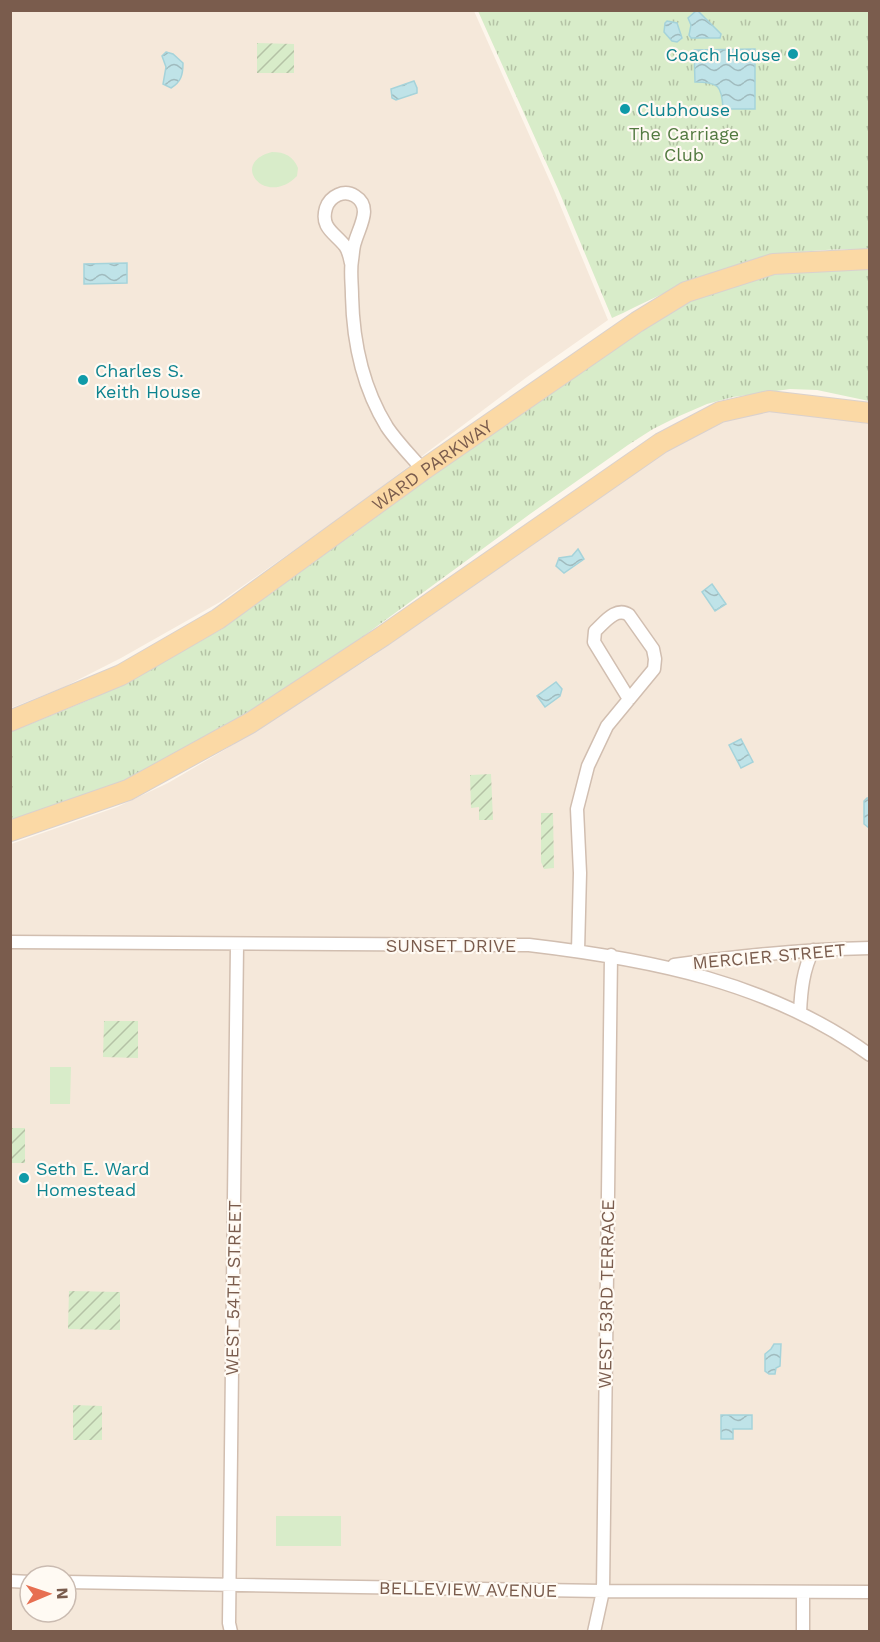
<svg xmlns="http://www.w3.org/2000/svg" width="880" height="1642" viewBox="0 0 880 1642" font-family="'Work Sans',sans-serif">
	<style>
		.residential { fill: #f5e8da; fill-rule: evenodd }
		.grass { fill: #d8ecc9 }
		.park { fill: url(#park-tufts) }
		.garden { fill: url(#garden-furrows) }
		.water { fill: url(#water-waves); stroke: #a5d3da; stroke-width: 1.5 }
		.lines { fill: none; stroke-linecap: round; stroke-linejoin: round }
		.street-casing { stroke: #d1beb0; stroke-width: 15 }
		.primary-casing { stroke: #dad1cd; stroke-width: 22 }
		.street { stroke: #fff; stroke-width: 12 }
		.primary { stroke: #fbd9a5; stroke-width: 20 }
		.culture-dot { fill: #0f9aa8; stroke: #fffaf3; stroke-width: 2 }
		.labels { text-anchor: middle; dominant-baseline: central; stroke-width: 4.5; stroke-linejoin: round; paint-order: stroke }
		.culture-label { font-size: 18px; fill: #0d838f; stroke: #fffaf3; text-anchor: start }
		.park-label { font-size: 18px; fill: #537a41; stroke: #fffaf3 }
		.street-label { font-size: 18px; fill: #7a5c4d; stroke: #fffaf3 }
	</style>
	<defs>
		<pattern id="park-tufts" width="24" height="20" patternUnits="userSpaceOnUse" patternTransform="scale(1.5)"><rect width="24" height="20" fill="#d8ecc9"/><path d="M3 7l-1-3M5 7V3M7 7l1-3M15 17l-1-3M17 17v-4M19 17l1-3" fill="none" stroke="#b4c2a5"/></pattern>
		<pattern id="garden-furrows" width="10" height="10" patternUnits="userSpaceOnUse" patternTransform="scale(1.5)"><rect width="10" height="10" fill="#d8ecc9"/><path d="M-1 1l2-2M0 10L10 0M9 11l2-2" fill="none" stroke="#b4c2a5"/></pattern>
		<pattern id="water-waves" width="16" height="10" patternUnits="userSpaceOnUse" patternTransform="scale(1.5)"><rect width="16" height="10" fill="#bfe3e8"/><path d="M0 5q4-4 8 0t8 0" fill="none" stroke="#a0bbbe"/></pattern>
	</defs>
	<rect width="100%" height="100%" fill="#fdf6ec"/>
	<!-- residential -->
	<path class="residential" d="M11,11H474L553,188L608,320L527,377L344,515L220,602L121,658L64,687L11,708Z
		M784,411L869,424V1631L11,1632V844L117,807L168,783L226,749L370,658L693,433L726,418L755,412ZM30,1576H66V1612H30Z"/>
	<!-- grass -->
	<path class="grass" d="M272,152C285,152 293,156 298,168L297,176C266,208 228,163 272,152Z
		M50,1067H71L70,1104H50Z
		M276,1516H341V1546H276Z"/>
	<!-- park -->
	<path class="park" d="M478,11H869V250C814,246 757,257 705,276C673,287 643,304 612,318L558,189Z
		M825,269L869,270V401L817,390L790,389L733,397L707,404L677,417L653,429L628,445L530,514L320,668L261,708L124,781L11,826V732L89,700L146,672L222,629L613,345L662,314L712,292L771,275Z"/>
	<!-- garden -->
	<path class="garden" d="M257,43L294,44V73H257Z
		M491,774L493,820H479V807L471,808L470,775Z
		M541,813H553L554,868L544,869L541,862Z
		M104,1021H138V1058L103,1057Z
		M11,1128H25V1163H11Z
		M69,1291L120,1292V1330L68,1329Z
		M73,1405L102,1406V1440H73Z"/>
	<!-- water -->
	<path class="water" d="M696,11H698L721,34L720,38H691L689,35L691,25L688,18Z
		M667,21L677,23L682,38L677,42L672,41L664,32L665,23Z
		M755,49V109H723C722,85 718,82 695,82L694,50Z
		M166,52L173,54L183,63C183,75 181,82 171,88L163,84L166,67L162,56Z
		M414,81L417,88V93L396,100L392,98L391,89Z
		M127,263V283L84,284V264Z
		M578,549L584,559L564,573L556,566L559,558L572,556Z
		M712,584L726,604L715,611L702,592Z
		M556,682L562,689L560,696L545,707L537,696Z
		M741,739L753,762L741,768L729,745Z
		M867,798H869V828L864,824V801Z
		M774,1344H781L780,1366L776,1368L775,1374H769L765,1371V1354L771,1349Z
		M721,1415H752V1429H733V1439H721Z"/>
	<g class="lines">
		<defs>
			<path id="street" d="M351,263C350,258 348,250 345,246C335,233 320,228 326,208C330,196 344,189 355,196C373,207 359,227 355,242C353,247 353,254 352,260C350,271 352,284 352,296C353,342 363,388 387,427C397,442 411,456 423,470
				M10,942L529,945C648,959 770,982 870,1055
				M578,951L580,873L577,809L588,766L607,726L654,669L655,659L653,649L629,615C616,606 604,623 595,631L594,642L629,699
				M674,965C739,956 804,949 870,948
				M800,1013C801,990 803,970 813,950
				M10,1581L30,1582
				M66,1582L603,1591L870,1592
				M231,1632L229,1623L237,945
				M594,1632L603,1591L611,955
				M803,1632V1592"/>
			<g id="primary">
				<path id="s1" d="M10,721L121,675L218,619L423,470L637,322L686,292L773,264L870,259"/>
				<path d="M10,831L128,790L250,723L383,636L661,443L720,412L769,401L870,413"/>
			</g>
		</defs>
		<!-- street casing -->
		<use href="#street" class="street-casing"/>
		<!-- primary casing -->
		<use href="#primary" class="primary-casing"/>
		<!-- street -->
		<use href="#street" class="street"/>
		<!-- primary -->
		<use href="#primary" class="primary"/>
	</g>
	<!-- markers -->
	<g class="culture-dot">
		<circle cx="793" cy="54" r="6"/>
		<circle cx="625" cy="109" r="6"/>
		<circle cx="83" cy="380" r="6"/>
		<circle cx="24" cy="1178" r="6"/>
	</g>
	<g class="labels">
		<!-- culture labels -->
		<g class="culture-label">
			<text x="781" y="54" text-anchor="end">Coach House</text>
			<text x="637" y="109">Clubhouse</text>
			<text x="95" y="370">Charles S.<tspan x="95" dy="21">Keith House</tspan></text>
			<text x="36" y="1168">Seth E. Ward<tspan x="36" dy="21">Homestead</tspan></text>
		</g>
		<!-- park labels -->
		<g class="park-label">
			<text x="684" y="133">The Carriage<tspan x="684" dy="21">Club</tspan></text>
		</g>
		<!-- street labels -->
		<g class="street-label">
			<text stroke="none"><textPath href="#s1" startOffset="496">WARD PARKWAY</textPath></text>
			<text x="451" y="945">SUNSET DRIVE</text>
			<text transform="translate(769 956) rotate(-5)">MERCIER STREET</text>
			<text transform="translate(233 1288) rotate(-89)">WEST 54TH STREET</text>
			<text transform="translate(606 1294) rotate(-89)">WEST 53RD TERRACE</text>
			<text transform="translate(468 1589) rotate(1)">BELLEVIEW AVENUE</text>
		</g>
	</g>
	<!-- border -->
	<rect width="880" height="1642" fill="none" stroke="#7a5c4d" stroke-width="24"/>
	<!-- north arrow -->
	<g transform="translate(48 1594) rotate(88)"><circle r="28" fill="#fffaf3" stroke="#cabbb1" stroke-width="1.5"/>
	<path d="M0-4.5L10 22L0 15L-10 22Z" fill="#e76f51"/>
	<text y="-9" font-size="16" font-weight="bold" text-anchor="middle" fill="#7a5c4d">N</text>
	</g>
</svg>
